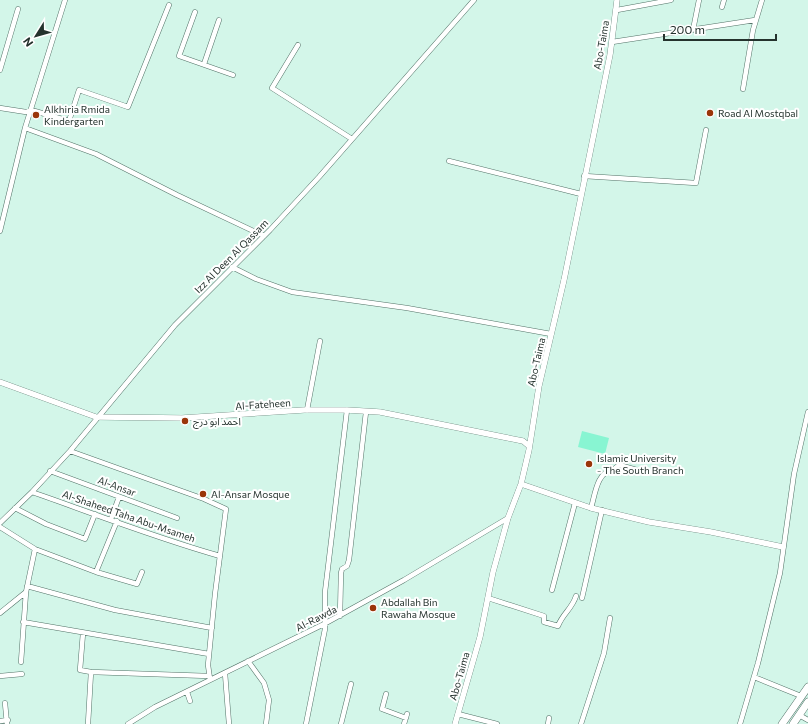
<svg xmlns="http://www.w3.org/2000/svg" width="808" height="724" viewBox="0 0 808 724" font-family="Commissioner,'Noto Sans Arabic',sans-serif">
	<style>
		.green { fill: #88f5d2 }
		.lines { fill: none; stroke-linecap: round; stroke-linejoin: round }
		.minor-casing { stroke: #537368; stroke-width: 5.5 }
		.tertiary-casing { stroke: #537368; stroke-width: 6 }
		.trunk-casing { stroke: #537368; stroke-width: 8 }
		.minor { stroke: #fff; stroke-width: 4.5 }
		.tertiary { stroke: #fff; stroke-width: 5.5 }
		.trunk { stroke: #fff; stroke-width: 7 }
		.poi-dot { fill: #9a3509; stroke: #fff; stroke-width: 1.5 }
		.labels { text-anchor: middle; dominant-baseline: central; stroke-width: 4; stroke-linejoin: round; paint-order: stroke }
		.street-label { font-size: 10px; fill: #24322d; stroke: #fff }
		.poi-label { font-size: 10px; fill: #24322d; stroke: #fff; text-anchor: start }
	</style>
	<rect width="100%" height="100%" fill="#d3f6e9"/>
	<!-- green -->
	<path class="green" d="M582,431L609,438L605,454L578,447Z"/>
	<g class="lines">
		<defs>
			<path id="minor" d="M722,7L724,0
				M617,10L671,0
				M195,12L179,56L233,75
				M693,30L699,0
				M612,42L755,20
				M298,45L272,88L352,139
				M204,64L219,20
				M0,70L18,9
				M743,89L753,30L762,0
				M0,108L26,112L31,110L69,121L79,90L128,107L169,5
				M25,128L96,154L177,195L264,236
				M449,161L581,194
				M584,176L696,183L706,130
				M0,231L25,128L65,0
				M232,267L256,279L292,292L407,308L551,334
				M307,410L320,341
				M70,451L204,499L226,509L215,594L208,665L210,679
				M50,471L177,518
				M32,492C95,514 156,538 220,556
				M15,508L46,524L85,539L95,514
				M591,508C595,495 597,471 613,470L619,465L644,472
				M111,519L119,497
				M0,523L32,492L70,451L175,325L270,230L319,177L474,0
				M0,527L35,549L26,592L21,662
				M35,549L96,572L137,584L142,572
				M96,572L117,521
				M27,586L115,610L212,628
				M552,590L575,503
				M488,598L544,616V622L558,626C563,613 572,609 576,596
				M582,598L602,510
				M0,613L26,592
				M340,616L341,573L342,569L347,566L349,560L366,412
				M23,622L209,654
				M83,633L80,670L91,672L88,724
				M248,661L264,683L269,700L266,724
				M91,672L209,676
				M225,673L229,724
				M0,676L22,674
				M754,677L801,696
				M187,692L190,701
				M386,694L382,709L406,718
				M5,703L7,724
				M458,714L497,724
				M799,715L808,720
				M0,721L8,720
				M128,724L155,707L324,624L404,580L508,518
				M306,724L325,629V592L347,410
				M341,724L351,684
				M404,724L407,714
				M548,724L549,718
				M581,724L604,653L610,618
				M740,724L758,663L780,573L794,474L808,412"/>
			<path id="tertiary" d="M0,382L96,417L182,418L304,410H347L380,412L523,441L529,446
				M521,484L591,508L649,522L711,532L783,547
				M455,724L480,637L493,572L508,518L521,484L529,450L539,386L564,280L610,55L617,0"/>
			<path id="trunk" d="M782,724L808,687
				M793,724L808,702"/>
		</defs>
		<!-- minor casing -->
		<use href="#minor" class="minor-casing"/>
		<!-- tertiary casing -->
		<use href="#tertiary" class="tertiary-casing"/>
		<!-- trunk casing -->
		<use href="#trunk" class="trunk-casing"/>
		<!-- minor -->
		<use href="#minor" class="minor"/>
		<!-- tertiary -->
		<use href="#tertiary" class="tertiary"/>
		<!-- trunk -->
		<use href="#trunk" class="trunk"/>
	</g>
	<!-- markers -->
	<g class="poi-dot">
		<circle cx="710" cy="113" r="4"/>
		<circle cx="36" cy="115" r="4"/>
		<circle cx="185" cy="421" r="4"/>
		<circle cx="589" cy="464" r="4"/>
		<circle cx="203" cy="494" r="4"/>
		<circle cx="373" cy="608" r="4"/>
	</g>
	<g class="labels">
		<!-- street labels -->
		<g class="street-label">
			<text transform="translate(601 45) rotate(-80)">Abo-Taima</text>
			<text transform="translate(231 256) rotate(-45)">Izz Al Deen Al Qassam</text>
			<text transform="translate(536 362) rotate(-77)">Abo-Taima</text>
			<text transform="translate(263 404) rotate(-4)">Al-Fateheen</text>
			<text transform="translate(117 486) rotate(20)">Al-Ansar</text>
			<text transform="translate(129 516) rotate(19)">Al-Shaheed Taha Abu-Msameh</text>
			<text transform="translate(316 618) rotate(-27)">Al-Rawda</text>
			<text transform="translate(459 676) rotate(-74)">Abo-Taima</text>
		</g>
		<!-- poi labels -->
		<g class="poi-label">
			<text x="44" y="109">Alkhiria Rmida<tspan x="44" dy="12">Kindergarten</tspan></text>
			<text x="718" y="113">Road Al Mostqbal</text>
			<text x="193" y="421">احمد ابو درج</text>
			<text x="597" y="458">Islamic University<tspan x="597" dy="12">- The South Branch</tspan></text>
			<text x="211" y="494">Al-Ansar Mosque</text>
			<text x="381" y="602">Abdallah Bin<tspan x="381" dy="12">Rawaha Mosque</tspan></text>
		</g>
	</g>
	<!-- north arrow -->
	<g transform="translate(36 36) rotate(233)" stroke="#ffffff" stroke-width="3" paint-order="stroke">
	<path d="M0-3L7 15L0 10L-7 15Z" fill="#24322d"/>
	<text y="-6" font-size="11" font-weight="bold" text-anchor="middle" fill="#24322d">N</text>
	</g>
	<!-- scale -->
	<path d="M664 34v6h112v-6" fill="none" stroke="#24322d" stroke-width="2"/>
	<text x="670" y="34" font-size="12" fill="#24322d" stroke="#ffffff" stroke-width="3" paint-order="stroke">200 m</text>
</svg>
